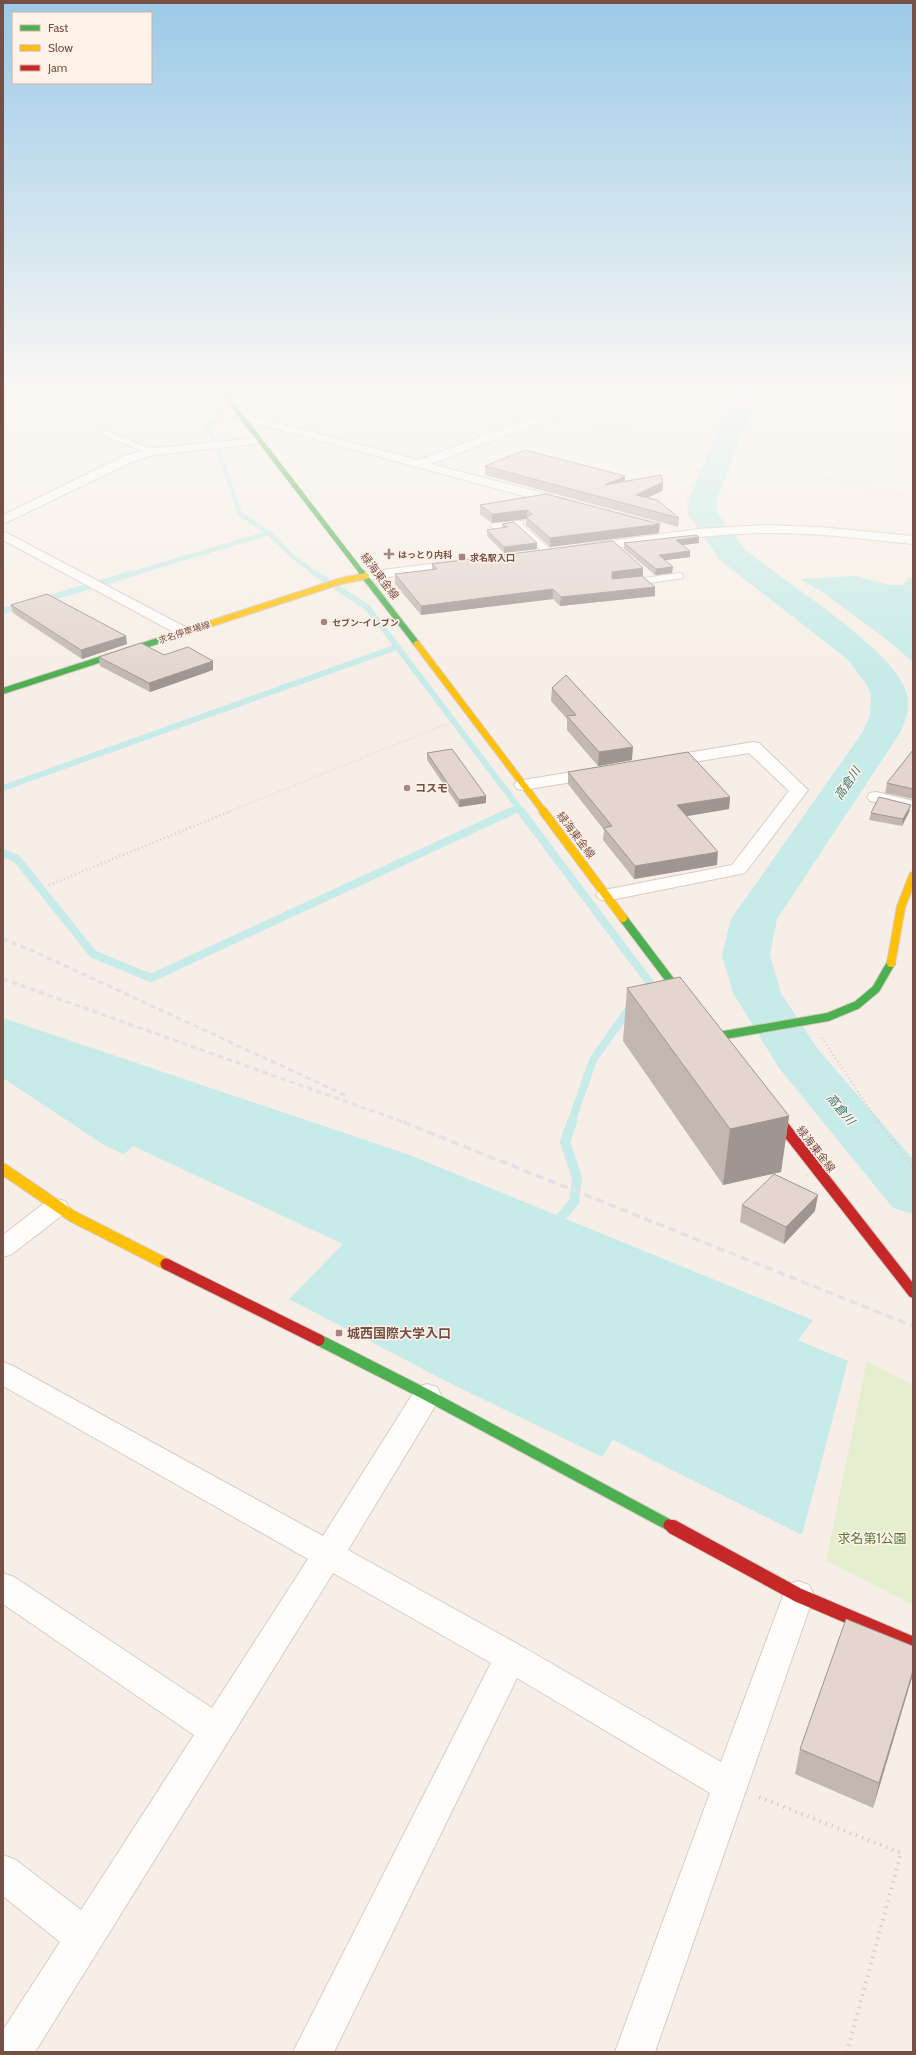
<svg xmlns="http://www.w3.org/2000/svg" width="916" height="2055" viewBox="0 0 916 2055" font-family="Cabin,'Noto Sans JP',sans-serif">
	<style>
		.green { fill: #e6eed0 }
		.water { fill: #c7ebe8 }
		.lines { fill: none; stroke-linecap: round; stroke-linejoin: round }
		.stream-far3 { stroke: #c7ebe8; stroke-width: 4.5 }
		.stream-far2 { stroke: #c7ebe8; stroke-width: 6 }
		.stream-far1 { stroke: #c7ebe8; stroke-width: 8 }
		.stream { stroke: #c7ebe8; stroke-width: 10 }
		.river { fill: #c7ebe8; fill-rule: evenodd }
		.lane-casing { stroke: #d9cbc5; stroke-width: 2 }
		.street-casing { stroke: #d9cbc5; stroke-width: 2 }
		.fast-far3-casing { stroke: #d8cac3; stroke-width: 6 }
		.fast-far2-casing { stroke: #d8cac3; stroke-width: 8 }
		.fast-far1-casing { stroke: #d8cac3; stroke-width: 10 }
		.fast-casing { stroke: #d8cac3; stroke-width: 13 }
		.slow-far2-casing { stroke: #d8cac3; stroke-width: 8 }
		.slow-far1-casing { stroke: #d8cac3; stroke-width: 10 }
		.slow-casing { stroke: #d8cac3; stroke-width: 13 }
		.jam-far2-casing { stroke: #d8cac3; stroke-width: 10 }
		.jam-far1-casing { stroke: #d8cac3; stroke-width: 13 }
		.jam-casing { stroke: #d8cac3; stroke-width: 16 }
		.path-far4 { stroke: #dacfcb; stroke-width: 1.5; stroke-dasharray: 0.5 1.5; stroke-linecap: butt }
		.path-far3 { stroke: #dacfcb; stroke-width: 2; stroke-dasharray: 0.5 2; stroke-linecap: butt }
		.path-far2 { stroke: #dacfcb; stroke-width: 2.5; stroke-dasharray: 1 3; stroke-linecap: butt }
		.path-far1 { stroke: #dacfcb; stroke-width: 3; stroke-dasharray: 1 3.5; stroke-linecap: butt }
		.path { stroke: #dacfcb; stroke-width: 4; stroke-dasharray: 1.5 5; stroke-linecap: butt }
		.lane { fill: #fefdfb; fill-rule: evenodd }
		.street { fill: #fefdfb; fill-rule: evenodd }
		.fast-far3 { stroke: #4caf50; stroke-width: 5 }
		.fast-far2 { stroke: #4caf50; stroke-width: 6 }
		.fast-far1 { stroke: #4caf50; stroke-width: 8 }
		.fast { stroke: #4caf50; stroke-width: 11 }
		.slow-far2 { stroke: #ffc107; stroke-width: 6 }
		.slow-far1 { stroke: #ffc107; stroke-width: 8 }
		.slow { stroke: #ffc107; stroke-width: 11 }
		.jam-far2 { stroke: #c62828; stroke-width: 8 }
		.jam-far1 { stroke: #c62828; stroke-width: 11 }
		.jam { stroke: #c62828; stroke-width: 14 }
		.rail-far1 { stroke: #e3e1e4; stroke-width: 3; stroke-dasharray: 5.5 4; stroke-linecap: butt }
		.rail { stroke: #e3e1e4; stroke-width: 3.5; stroke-dasharray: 8 5; stroke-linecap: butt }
		.wall { fill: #c4b7b2 }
		.shaded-wall { fill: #a09591 }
		.building { fill: #e4d5cf; stroke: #a09591 }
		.poi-dot { fill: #a4877e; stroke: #fff3e9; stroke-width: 1.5 }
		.labels { text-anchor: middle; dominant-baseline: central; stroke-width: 3; stroke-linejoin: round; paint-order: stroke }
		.far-poi-label { font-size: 9px; font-weight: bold; fill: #784f45; stroke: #fff3e9; text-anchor: start }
		.far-street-label { font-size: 9px; fill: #784f45; stroke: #fff3e9 }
		.street-label { font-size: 11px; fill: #784f45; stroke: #fff3e9 }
		.poi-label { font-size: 11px; font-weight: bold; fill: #784f45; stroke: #fff3e9; text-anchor: start }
		.water-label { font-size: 12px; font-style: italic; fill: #357677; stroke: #fff3e9 }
		.near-poi-label { font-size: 13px; font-weight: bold; fill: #784f45; stroke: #fff3e9; text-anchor: start }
		.near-park-label { font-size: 13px; fill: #56793a; stroke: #fff3e9 }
	</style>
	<rect width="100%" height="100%" fill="#f7efe7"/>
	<!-- green -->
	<path class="green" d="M867,1361L913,1385V1605L826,1561Z"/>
	<!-- water -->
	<path class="water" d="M854,576L890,585H903L909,577L913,578V662L886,639L822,592L800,579Z
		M3,1018L407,1154L813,1320L798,1340L848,1361L802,1535L613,1440L602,1457L444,1380L289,1299L343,1244L133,1146L124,1154L104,1145L3,1078Z"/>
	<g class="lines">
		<!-- stream-far3 -->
		<path class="stream-far3" d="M204,390L224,418L207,425L219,452L240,514L269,533
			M386,390L401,394L412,390
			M131,574L269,533L291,555L316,574"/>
		<!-- stream-far2 -->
		<path class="stream-far2" d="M315,573L368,608L522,812
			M43,600L134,573
			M3,611L22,606
			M3,788L397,647
			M509,812L519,808"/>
		<!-- stream-far1 -->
		<path class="stream-far1" d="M521,811L656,991
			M3,853L17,859L93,954L151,978L512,811
			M571,1123L593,1060L631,1006"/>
		<!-- stream -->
		<path class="stream" d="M555,1224L574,1202L577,1178L565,1142L572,1122"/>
		<!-- river -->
		<path class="river" d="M735,390H759L718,496L717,513L742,546L758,560C791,585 901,656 907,695C910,709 906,720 900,733L777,919L770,955L781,993L817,1048L913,1159V1214L893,1208L779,1068L733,993L722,955L731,919L862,733L870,716L871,694L865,682L847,659L720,560L687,513L690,496Z"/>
		<defs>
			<path id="lane" d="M100,430H106L157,452L150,454L100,434Z
				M516,521H523V525L552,551V555H546L515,526L494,529L490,526L494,523Z
				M680,573L683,574V578L629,586L625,583L629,580Z"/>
			<path id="street" d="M91,390L127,398L128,400L123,403L68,392L34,404L19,407L3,406V400L27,399L54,390Z
				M178,390H193L171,402L167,403L162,400Z
				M450,390H470L558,412L560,414L558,416L431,464L569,500L571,503L569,506H561L236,418L234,416L240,413L418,460L542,414L451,392Z
				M832,390H854L913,403V409L837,393Z
				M260,438L264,439L266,441L264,443L154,455L132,462L3,524V515L124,456L153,448Z
				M764,525L820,527L913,536V544C864,539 814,532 764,533C705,534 646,544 588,552L583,551L581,548L583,545L588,544L698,529Z
				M3,531L189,629L191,632L189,635H179L3,540Z
				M462,560L467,561L469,564L467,567L366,580L361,579L359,576L361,573L366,572Z
				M753,742L759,743L808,790L745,873L606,901L599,899L596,895L599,891L732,865L789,791L749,753L663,767L657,766L654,762L657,758Z
				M597,768L603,769L606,773L603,777L523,790L517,789L514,785L517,781L523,780Z
				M876,792L913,801V811L870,801L867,797L870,793Z
				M56,1199L65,1201L69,1207L65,1213L12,1254L3,1257V1235L47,1201Z
				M3,1362L13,1366L323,1536L417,1387L427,1384L437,1387L441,1395L437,1403L348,1550L523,1647L721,1762L787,1585L798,1581L809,1585L814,1595L655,2052H615L710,1793L517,1678L334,2052H293L491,1663L333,1573L35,2052H3V2030L60,1942L3,1896V1855L16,1860L81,1910L194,1735L3,1604V1573L14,1577L212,1708L308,1559L3,1386Z"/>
			<path id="fast-far3" d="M221,390L363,574"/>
			<path id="fast-far2" d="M362,573L417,644
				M3,691L179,634"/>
			<path id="fast-far1" d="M623,918L688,1004
				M713,1037L828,1017L857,1005L876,989L891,963"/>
			<path id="fast" d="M319,1340L427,1395L669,1525"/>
			<path id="slow-far2" d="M179,634L341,581L366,576
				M417,644L544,812"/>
			<path id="slow-far1" d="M543,811L623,918
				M891,963L901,907L913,876"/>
			<path id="slow" d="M3,1169L72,1216L166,1264"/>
			<path id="jam-far2" d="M768,1107L781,1123"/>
			<path id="jam-far1" d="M780,1122L913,1292
				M166,1264L319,1340
				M669,1525L675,1528"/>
			<path id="jam" d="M673,1527L798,1595L913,1644"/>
		</defs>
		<!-- lane casing -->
		<use href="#lane" class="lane-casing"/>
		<!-- street casing -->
		<use href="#street" class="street-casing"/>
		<!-- fast-far3 casing -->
		<use href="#fast-far3" class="fast-far3-casing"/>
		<!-- fast-far2 casing -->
		<use href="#fast-far2" class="fast-far2-casing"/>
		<!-- fast-far1 casing -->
		<use href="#fast-far1" class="fast-far1-casing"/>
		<!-- fast casing -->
		<use href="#fast" class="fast-casing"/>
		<!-- slow-far2 casing -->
		<use href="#slow-far2" class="slow-far2-casing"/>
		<!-- slow-far1 casing -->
		<use href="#slow-far1" class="slow-far1-casing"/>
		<!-- slow casing -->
		<use href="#slow" class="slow-casing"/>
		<!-- jam-far2 casing -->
		<use href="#jam-far2" class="jam-far2-casing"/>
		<!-- jam-far1 casing -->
		<use href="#jam-far1" class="jam-far1-casing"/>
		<!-- jam casing -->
		<use href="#jam" class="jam-casing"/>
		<!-- path-far4 -->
		<path class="path-far4" d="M572,407L617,390
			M572,418L705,450L687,496L689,516
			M702,456H732L913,498"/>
		<!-- path-far3 -->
		<path class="path-far3" d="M228,812L449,723"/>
		<!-- path-far2 -->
		<path class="path-far2" d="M49,885L231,811
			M822,1038L879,1123"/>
		<!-- path-far1 -->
		<path class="path-far1" d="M878,1122L913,1167"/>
		<!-- path -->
		<path class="path" d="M759,1797L901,1853L847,2052"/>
		<!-- lane -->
		<use href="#lane" class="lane"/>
		<!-- street -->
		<use href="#street" class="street"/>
		<!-- fast-far3 -->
		<use href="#fast-far3" class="fast-far3"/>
		<!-- fast-far2 -->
		<use href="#fast-far2" class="fast-far2"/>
		<!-- fast-far1 -->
		<use href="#fast-far1" class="fast-far1"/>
		<!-- fast -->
		<use href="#fast" class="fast"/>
		<!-- slow-far2 -->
		<use href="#slow-far2" class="slow-far2"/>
		<!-- slow-far1 -->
		<use href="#slow-far1" class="slow-far1"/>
		<!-- slow -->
		<use href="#slow" class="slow"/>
		<!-- jam-far2 -->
		<use href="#jam-far2" class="jam-far2"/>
		<!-- jam-far1 -->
		<use href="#jam-far1" class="jam-far1"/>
		<!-- jam -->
		<use href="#jam" class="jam"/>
		<!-- rail-far1 -->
		<path class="rail-far1" d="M3,939L33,951L349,1097
			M3,979L406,1123"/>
		<!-- rail -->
		<path class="rail" d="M403,1122L913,1326"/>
	</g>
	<!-- wall -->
	<path class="wall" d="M485,466L625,481L663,482L662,491L648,498L679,518L678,527L485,475Z
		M546,494L659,533L550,547L526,525V519L492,523L480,514V505Z
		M502,524L537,543V549L504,553L487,536V530L502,528Z
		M624,543H699L683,545L690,557L665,560L672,573L655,575L624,549Z
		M432,564L643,568V576L655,596L560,606L553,599L421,615L395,584V574L432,570Z
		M11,605L127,644L82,659L13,613Z
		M164,655L213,670L150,692L100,666L99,657Z
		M552,688L632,760L598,766L567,730V719L551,701Z
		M913,750V799L885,793L887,783Z
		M427,753L486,803L459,807L427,760Z
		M568,772L730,797L729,809L686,816L717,865L634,879L603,840L604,830L568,784Z
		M909,812L902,826L869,820L871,813Z
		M627,988L789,1116L781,1172L723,1185L623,1041Z
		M742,1205L815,1211L784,1244L740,1222Z
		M913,1674L873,1808L795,1774L800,1749Z"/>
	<!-- shaded-wall -->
	<path class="shaded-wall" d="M625,476V484L605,485Z
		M663,482L662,491L635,503L636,495Z
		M527,510V517H526V519L492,523V514Z
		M660,524L659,533L550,547V538Z
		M699,537V543L676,546V540Z
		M537,543V549L504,553V547Z
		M690,551V557L659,561V555Z
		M673,567L672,573L655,575L656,569Z
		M643,568V577L612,579V572Z
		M655,587V596L560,606L561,597Z
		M553,589V599L421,615V606Z
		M126,636L127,644L82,659L81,650Z
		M213,661V670L150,692L149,683Z
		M633,747L632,760L598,766L599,752Z
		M486,796V803L459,807V800Z
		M730,797L729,809L676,818L677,805Z
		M911,805L909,812L902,826L903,819Z
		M718,852L717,865L634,879L635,866Z
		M789,1116L781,1172L723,1185L730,1129Z
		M818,1195L815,1211L784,1244L786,1227Z
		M913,1671V1674L873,1808L879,1783Z"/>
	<!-- building -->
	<path class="building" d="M525,450L625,476L605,485L661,475L663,482L636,495L657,500L679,518L485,466Z
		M546,494L660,524L550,538L526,517L532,514L527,510L492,514L480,505Z
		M514,522L537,543L504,547L487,530L507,527L502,524Z
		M696,535L699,537L676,540L690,551L659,555L673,567L656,569L624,543Z
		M613,541L643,568L612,572V579L642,576L655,587L561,597L553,589L421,606L395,574L437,569L432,564Z
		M47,594L126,636L81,650L11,605Z
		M141,643L164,655L188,647L213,661L149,683L99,657Z
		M566,675L633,747L599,752L567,716L576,715L552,688Z
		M452,749L486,796L459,800L427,753Z
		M913,750V789L887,783Z
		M688,752L730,797L677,805L718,852L635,866L604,828L612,826L568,772Z
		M879,797L911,805L903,819L871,813Z
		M680,977L789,1116L730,1129L627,988Z
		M774,1174L818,1195L786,1227L742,1205Z
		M846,1619L913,1646V1671L879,1783L800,1749Z"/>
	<!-- sky -->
	<linearGradient id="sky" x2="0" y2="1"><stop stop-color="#9bcae8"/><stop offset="0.58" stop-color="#fbf8f4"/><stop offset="1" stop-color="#fbf8f4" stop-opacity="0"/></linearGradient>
	<rect width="916" height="678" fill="url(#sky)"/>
	<!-- markers -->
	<g class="poi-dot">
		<path d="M387 548h4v4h4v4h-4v4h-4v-4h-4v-4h4z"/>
		<rect x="458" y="553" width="8" height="8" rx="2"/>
		<circle cx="324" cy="622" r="4"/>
		<circle cx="407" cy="788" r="4"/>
		<rect x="335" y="1329" width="8" height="8" rx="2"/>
	</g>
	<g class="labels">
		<!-- far-poi labels -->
		<g class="far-poi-label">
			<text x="398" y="554">はっとり内科</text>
			<text x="470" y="557">求名駅入口</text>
			<text x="332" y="622">セブン-イレブン</text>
		</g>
		<!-- far-street labels -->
		<g class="far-street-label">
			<text transform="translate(184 632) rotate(-18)">求名停車場線</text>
		</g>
		<!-- street labels -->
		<g class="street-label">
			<text transform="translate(380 576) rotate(53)">緑海東金線</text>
			<text transform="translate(576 835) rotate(53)">緑海東金線</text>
			<text transform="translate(816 1149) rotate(52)">緑海東金線</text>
		</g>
		<!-- poi labels -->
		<g class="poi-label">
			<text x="415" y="788">コスモ</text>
		</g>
		<!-- water labels -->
		<g class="water-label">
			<text transform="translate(847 783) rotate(-56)">高倉川</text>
			<text transform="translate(841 1109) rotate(50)">高倉川</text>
		</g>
		<!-- near-poi labels -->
		<g class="near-poi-label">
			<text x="347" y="1333">城西国際大学入口</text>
		</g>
		<!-- near-park labels -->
		<g class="near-park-label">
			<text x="872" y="1538">求名第1公園</text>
		</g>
	</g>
	<!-- border -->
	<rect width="916" height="2055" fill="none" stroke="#784f45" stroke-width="8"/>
	<!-- legend -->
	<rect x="12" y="12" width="140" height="72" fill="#fff3e9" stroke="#c9b1a7"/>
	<rect x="20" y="25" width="20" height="6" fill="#4caf50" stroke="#c9b1a7"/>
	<text x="48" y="32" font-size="12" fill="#784f45">Fast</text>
	<rect x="20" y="45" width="20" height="6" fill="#ffc107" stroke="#c9b1a7"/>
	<text x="48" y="52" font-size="12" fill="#784f45">Slow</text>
	<rect x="20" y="65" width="20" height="6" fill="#c62828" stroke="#c9b1a7"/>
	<text x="48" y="72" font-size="12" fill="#784f45">Jam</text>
</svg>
